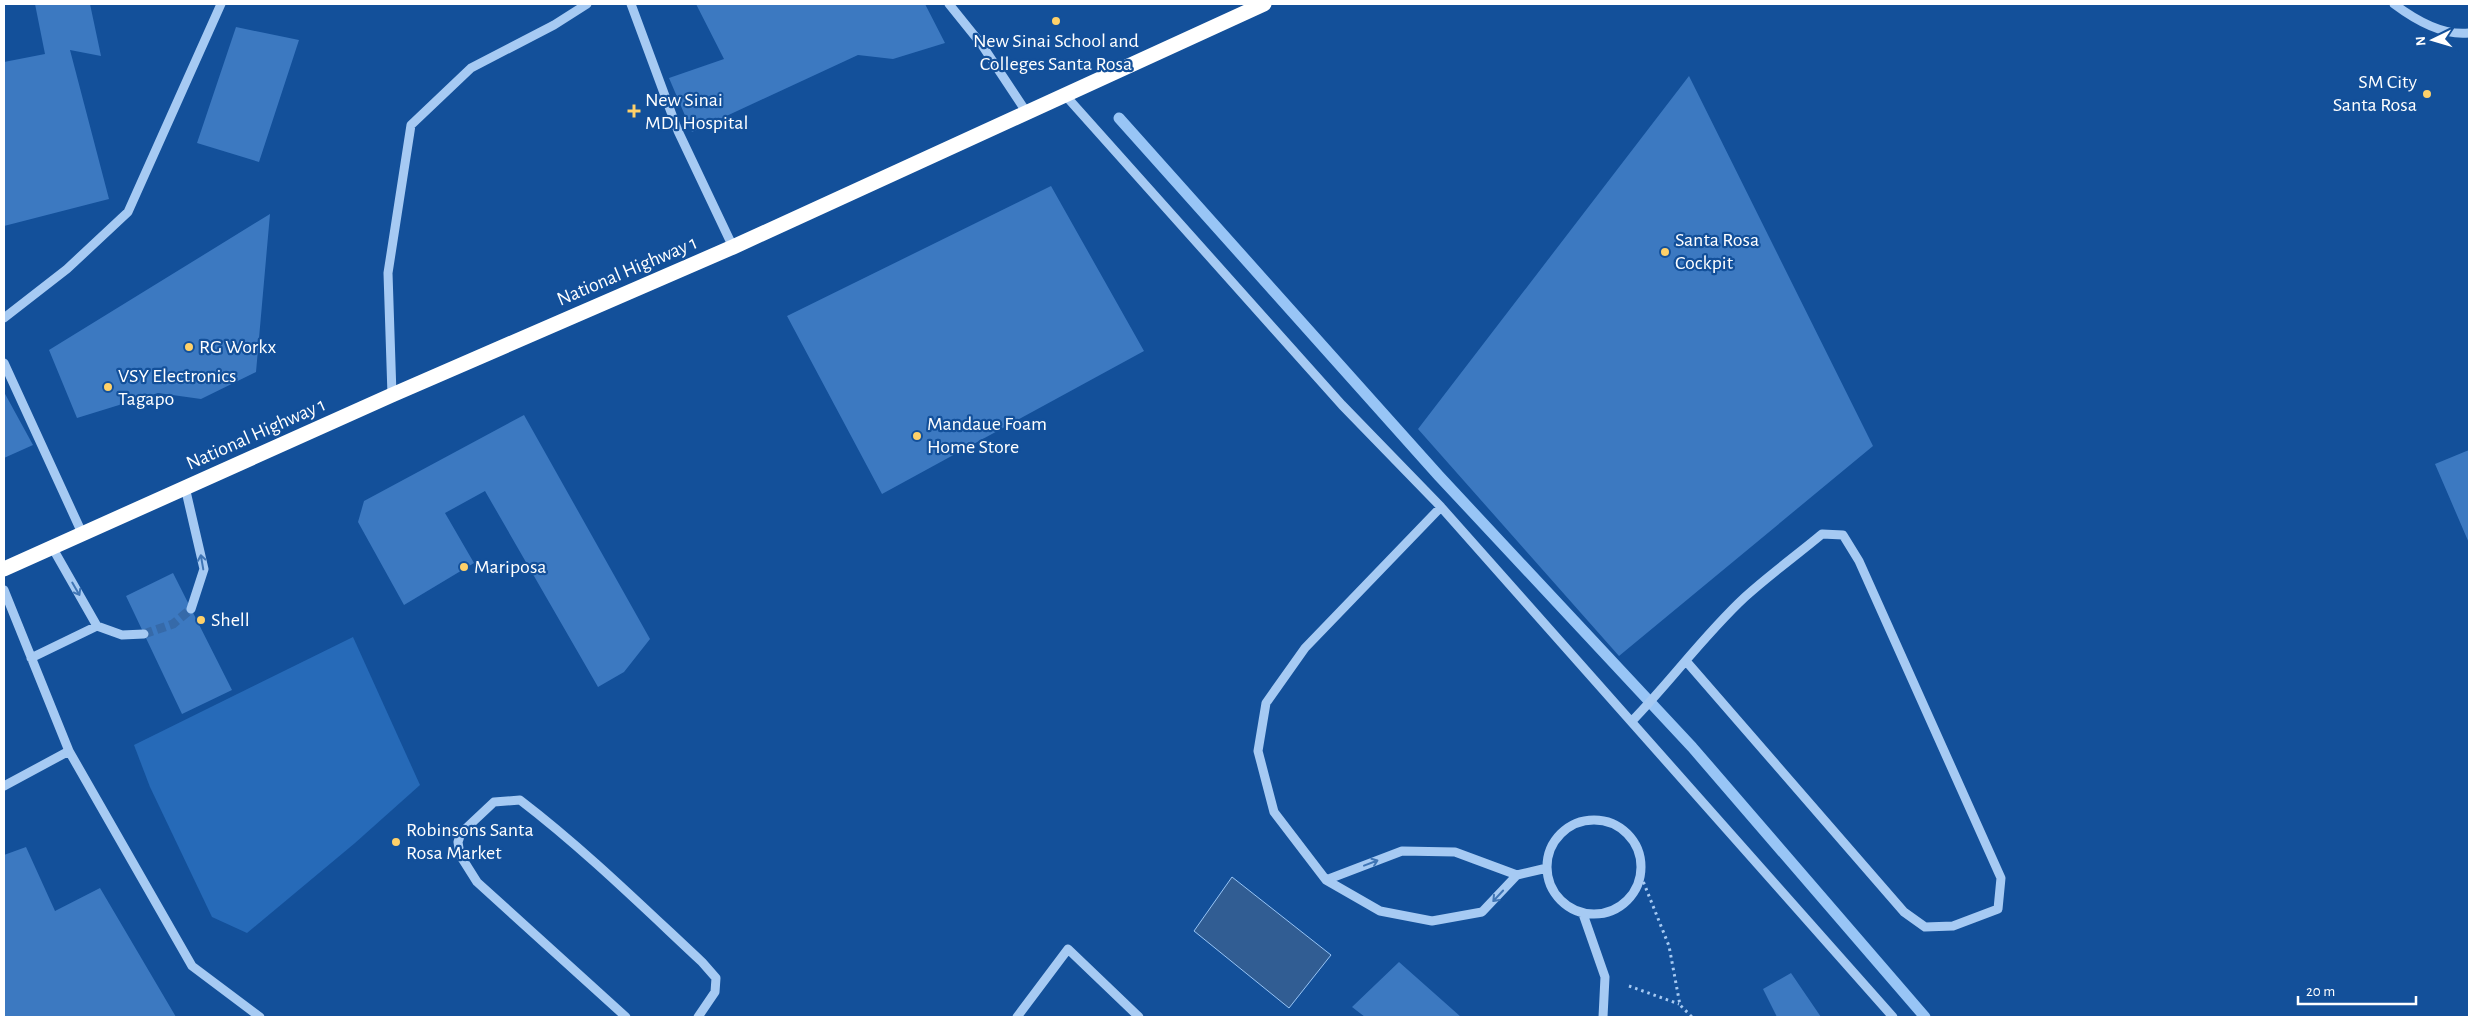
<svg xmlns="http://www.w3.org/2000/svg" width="2473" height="1021" viewBox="0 0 2473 1021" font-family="'Alegreya Sans',sans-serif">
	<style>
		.green { fill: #266ab8 }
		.water { fill: #315d93; stroke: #98c5f6 }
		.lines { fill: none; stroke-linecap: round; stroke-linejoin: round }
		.stream { stroke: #98c5f6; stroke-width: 11 }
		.building { fill: #3c79c1 }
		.minor-tunnel { stroke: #366aa9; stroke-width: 9; stroke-dasharray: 9 4.5; stroke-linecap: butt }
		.path { stroke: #a6caf3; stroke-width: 3; stroke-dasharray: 2.5 4; stroke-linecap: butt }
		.minor { stroke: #a6caf3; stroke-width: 9 }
		.highway { stroke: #fff; stroke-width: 15 }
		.oneway { stroke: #3f75b5 }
		.poi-dot { fill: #ffd169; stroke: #13509a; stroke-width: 2 }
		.labels { text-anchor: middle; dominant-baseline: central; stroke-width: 4.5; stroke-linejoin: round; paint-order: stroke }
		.poi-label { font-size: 20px; fill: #fff; stroke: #13509a; text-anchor: start }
		.street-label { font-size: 20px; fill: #fff; stroke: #13509a }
	</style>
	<rect width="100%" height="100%" fill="#13509a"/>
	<!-- green -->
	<path class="green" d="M353,637L420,785L355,843L247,933L212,917L150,787L134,745Z"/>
	<!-- water -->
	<path class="water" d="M1232,877L1331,955L1289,1008L1194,931Z"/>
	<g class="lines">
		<!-- stream -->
		<path class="stream" d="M1119,118L1439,476L1692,747L1925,1017"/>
	</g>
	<!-- building -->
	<path class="building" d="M35,4H90L101,56L70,50L109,199L4,226V62L45,54Z
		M696,4H925L945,43L893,59L858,55L692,132L669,78L724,59Z
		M236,27L299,40L259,162L197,143Z
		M1689,76L1873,446L1619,656L1418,429Z
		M1051,186L1144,351L882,494L787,316Z
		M270,214L256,372L201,399L158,393L77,418L49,350Z
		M4,392L33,445L4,458Z
		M524,415L650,639L624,672L598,687L485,491L445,513L474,563L404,605L358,522L364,501Z
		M2469,450V543L2435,464Z
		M173,573L232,690L182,714L126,596Z
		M26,847L55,911L100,888L176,1017H4V855Z
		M1399,962L1461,1017H1365L1352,1007Z
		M1791,973L1821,1017H1777L1763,989Z"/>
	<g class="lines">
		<!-- minor-tunnel -->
		<path class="minor-tunnel" d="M144,634L173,624L191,609"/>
		<!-- path -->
		<path class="path" d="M1641,876L1669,946L1680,1005L1692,1017
			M1629,986L1679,1004"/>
		<!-- minor -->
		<path class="minor" d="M631,4L678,131L733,247
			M949,4L982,45L1027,113
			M2394,4C2414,19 2443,36 2469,33
			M1065,95L1342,405L1441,507L1893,1017
			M4,318L67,269L128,212L221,4
			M4,363L82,533
			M392,395L388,273L411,125L471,68L554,25L587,4
			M185,487L204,569L191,609
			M52,547L97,626L122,635L144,634
			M4,590L69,751L192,966L260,1017
			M31,658L97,626
			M1632,721C1671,681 1704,635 1745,597C1769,575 1797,555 1822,534L1843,535L1859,561L2001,878L1998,909L1953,926L1925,927L1904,912L1686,661
			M4,786L69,751
			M1547 867a47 47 0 1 1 94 0a47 47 0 1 1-94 0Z
			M1517,875L1547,868
			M1326,880L1402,851L1455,852L1517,875L1482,912L1432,921L1380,911L1326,880L1274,812L1258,751L1266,703L1305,648L1441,507
			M1583,914L1605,977L1603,1017
			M626,1017L477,882L460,855L458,842L461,833L494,802L520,800C584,849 643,907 702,962L716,978L715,992L698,1017
			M1017,1017L1068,949L1139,1017"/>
		<!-- highway -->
		<path class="highway" d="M4,569L392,395L733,247L1264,4"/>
	</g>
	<!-- one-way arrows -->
	<defs><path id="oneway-shaft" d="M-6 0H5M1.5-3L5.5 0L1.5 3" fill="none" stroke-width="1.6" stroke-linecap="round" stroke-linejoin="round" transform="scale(1.25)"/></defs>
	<g class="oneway">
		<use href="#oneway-shaft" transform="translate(202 562) rotate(-100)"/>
		<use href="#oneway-shaft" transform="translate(76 589) rotate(60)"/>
		<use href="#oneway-shaft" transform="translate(1371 863) rotate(-21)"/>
		<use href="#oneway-shaft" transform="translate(1498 896) rotate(133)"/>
	</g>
	<!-- markers -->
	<g class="poi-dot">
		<circle cx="1056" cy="21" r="5"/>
		<circle cx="2427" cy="94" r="5"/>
		<path d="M631.5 103.5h5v5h5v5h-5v5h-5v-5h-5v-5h5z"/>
		<circle cx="1665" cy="252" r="5"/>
		<circle cx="189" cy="347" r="5"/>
		<circle cx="108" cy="387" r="5"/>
		<circle cx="917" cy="436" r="5"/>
		<circle cx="464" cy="567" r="5"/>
		<circle cx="201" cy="620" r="5"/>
		<circle cx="396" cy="842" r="5"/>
	</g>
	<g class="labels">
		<!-- poi labels -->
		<g class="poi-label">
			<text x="1056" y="41" text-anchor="middle">New Sinai School and<tspan x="1056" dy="23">Colleges Santa Rosa</tspan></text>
			<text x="2417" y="82" text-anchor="end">SM City<tspan x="2417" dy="23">Santa Rosa</tspan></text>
			<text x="645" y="100">New Sinai<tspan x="645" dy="23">MDI Hospital</tspan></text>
			<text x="1675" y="240">Santa Rosa<tspan x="1675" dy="23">Cockpit</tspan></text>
			<text x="199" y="347">RG Workx</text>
			<text x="118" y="376">VSY Electronics<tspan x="118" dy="23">Tagapo</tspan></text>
			<text x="927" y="424">Mandaue Foam<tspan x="927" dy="23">Home Store</tspan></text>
			<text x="474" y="567">Mariposa</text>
			<text x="211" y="620">Shell</text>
			<text x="406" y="830">Robinsons Santa<tspan x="406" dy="23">Rosa Market</tspan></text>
		</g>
		<!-- street labels -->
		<g class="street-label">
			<text transform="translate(627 271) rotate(-23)">National Highway 1</text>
			<text transform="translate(256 434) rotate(-24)">National Highway 1</text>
		</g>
	</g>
	<!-- border -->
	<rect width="2473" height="1021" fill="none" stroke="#ffffff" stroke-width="10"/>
	<!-- north arrow -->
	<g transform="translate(2433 40) rotate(265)" stroke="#13509a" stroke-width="4" paint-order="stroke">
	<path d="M0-4L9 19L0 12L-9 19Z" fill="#ffffff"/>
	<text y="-8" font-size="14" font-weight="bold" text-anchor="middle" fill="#ffffff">N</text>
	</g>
	<!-- scale -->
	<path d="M2298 996v8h118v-8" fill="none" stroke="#ffffff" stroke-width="2.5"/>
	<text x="2306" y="996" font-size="15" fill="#ffffff" stroke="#13509a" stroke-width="4" paint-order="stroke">20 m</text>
</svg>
